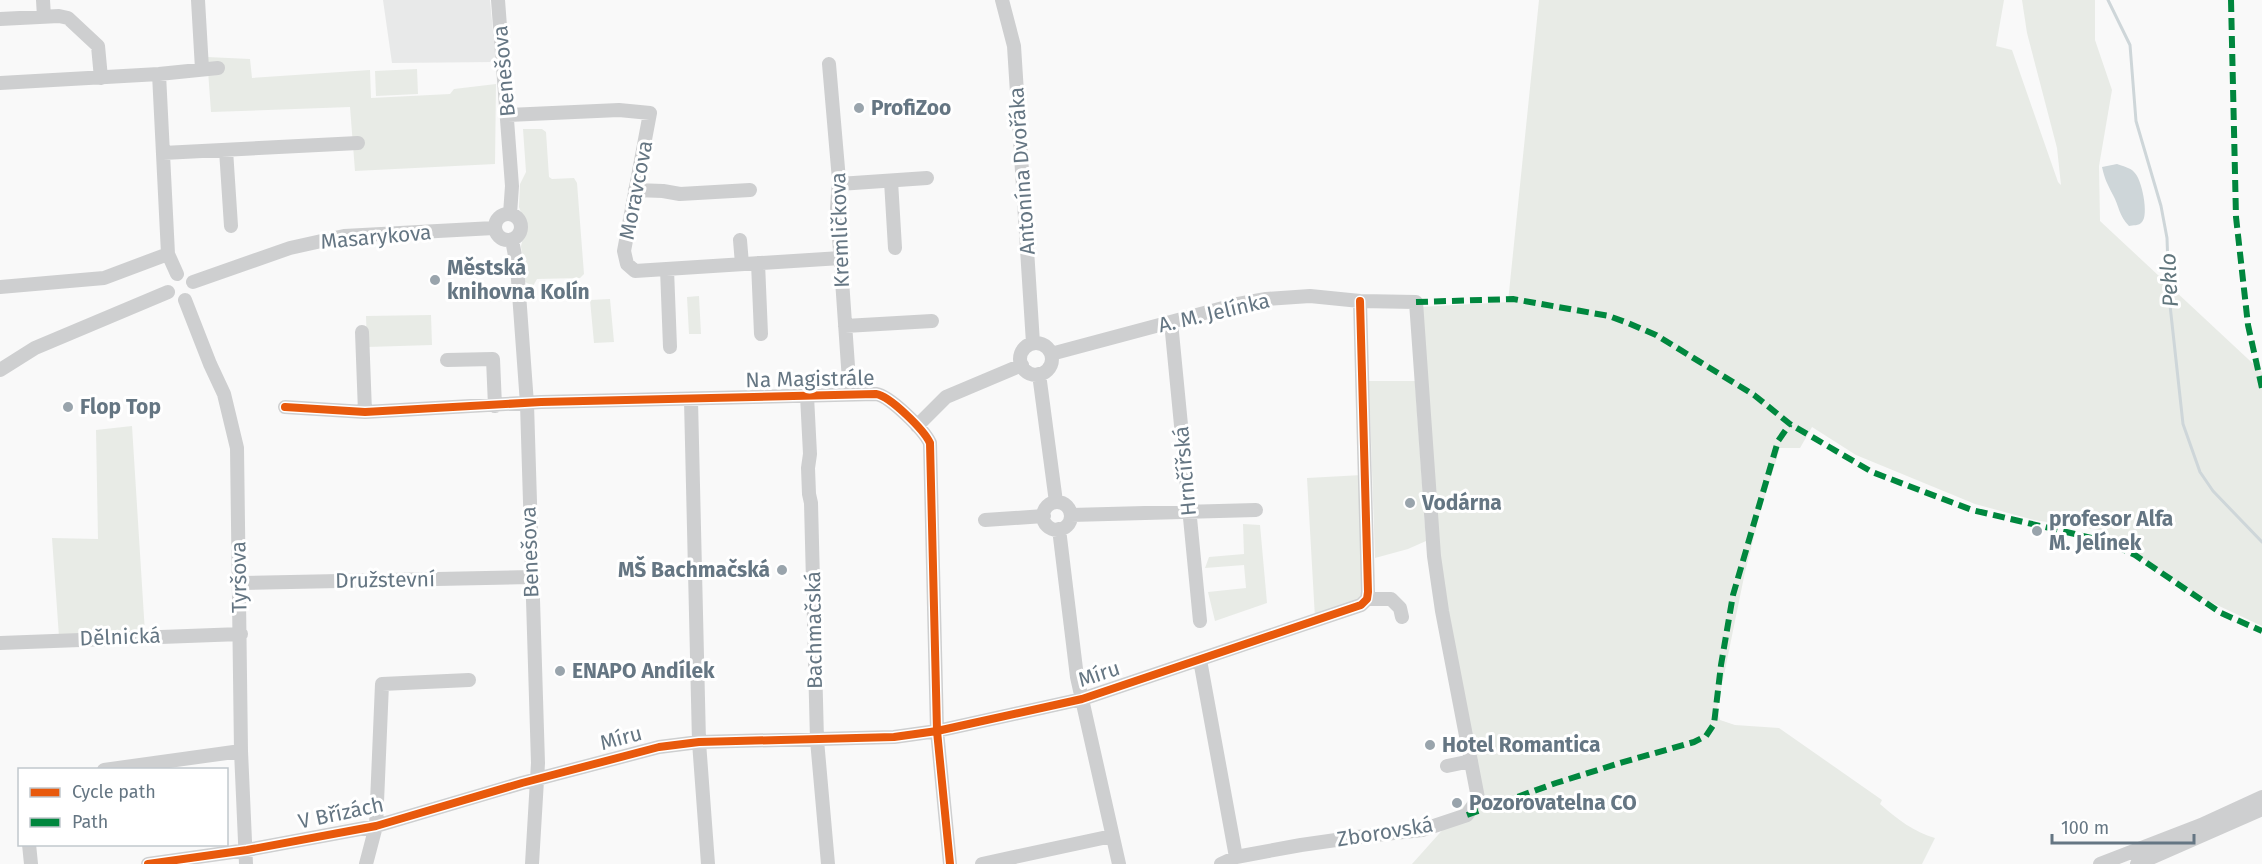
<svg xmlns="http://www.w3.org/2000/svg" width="2262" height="864" viewBox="0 0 2262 864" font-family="'Fira Sans',sans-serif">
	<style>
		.built { fill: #e8e9e9 }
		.green { fill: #e8ebe6 }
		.water { fill: #ced6d9 }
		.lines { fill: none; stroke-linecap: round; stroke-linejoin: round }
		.stream { stroke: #ced6d9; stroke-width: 3 }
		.minor { stroke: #cecfd0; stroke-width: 14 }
		.quiet { stroke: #00873e; stroke-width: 6; stroke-dasharray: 12 6; stroke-linecap: butt }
		.cycleway-casing { stroke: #fff; stroke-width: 11 }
		.cycleway { stroke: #e8590c; stroke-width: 8 }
		.poi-dot { fill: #99a4ac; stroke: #fff; stroke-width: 2 }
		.labels { text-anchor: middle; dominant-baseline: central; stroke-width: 6; stroke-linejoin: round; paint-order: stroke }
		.street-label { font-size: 21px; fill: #657683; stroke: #fff }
		.poi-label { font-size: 21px; font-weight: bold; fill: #657683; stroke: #fff; text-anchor: start }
		.water-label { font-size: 22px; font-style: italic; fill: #60757c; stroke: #fff }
	</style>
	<rect width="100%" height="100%" fill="#f9f9f9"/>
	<!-- built -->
	<path class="built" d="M383,0H490L496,62L392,63Z"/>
	<!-- green -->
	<path class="green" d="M1539,0H2004L1996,46L2012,50L2058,182L2061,185L2057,148L2027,33L2022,0H2095V40L2112,90L2099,166L2100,221L2262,372V626L2204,599L2099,530L2034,520L1975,504L1856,455L1812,427L1800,448H1780L1761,509L1745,572L1717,709L1720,720L1735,725L1779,728L1882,800L1880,804C1897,819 1914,832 1935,838L1922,864H1412L1480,788L1444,610L1420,307L1508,302Z
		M207,57L250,59L252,78L370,70L371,98L450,94L454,89L496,84L495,164L355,171L350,107L211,112Z
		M417,69L418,94L376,96L375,71Z
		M523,129H542L546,132L549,177L552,179L574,178L577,183L584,274L580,278L537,279L533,286L525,282L521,246L526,227L519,207L520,184L526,172Z
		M699,296L701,334H689L687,297Z
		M610,299L614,342L594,343L590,300Z
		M431,315L432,345L367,347L366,316Z
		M1369,381H1415L1426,541L1408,549L1375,558Z
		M132,426L145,633L59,637L52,538L98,539L96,430Z
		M1362,475L1364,597L1315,618L1307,478Z
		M1243,524L1260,525L1267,603L1215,621L1208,592L1246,588L1244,565L1205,568L1209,557L1244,554Z"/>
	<!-- water -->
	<path class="water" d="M2117,164C2122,166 2131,168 2134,172C2142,179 2149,215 2142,222C2139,226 2133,225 2129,226C2119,216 2119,206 2113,195C2107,183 2105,180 2102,167Z"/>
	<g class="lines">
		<!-- stream -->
		<path class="stream" d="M2108,0L2130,45L2136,121L2161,206L2167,238L2169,296L2183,424L2200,472L2213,491L2262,542"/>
		<!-- minor -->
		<path class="minor" d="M43,0L44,17
			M198,0L202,69
			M498,0L512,186L510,214
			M1002,0L1014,46L1033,343
			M0,19L59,16L68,18L98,46L101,78
			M829,64L839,180L837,208L850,395
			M159,74L168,254L177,274
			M0,83L159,74L218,68
			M508,115L619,110L650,113L624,251L627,264L635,271L841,258
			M226,150L231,226
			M163,153L358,143
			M891,181L895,248
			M839,184L927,178
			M635,190L663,191L680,194L750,190
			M495 227a13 13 0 1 1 26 0a13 13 0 1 1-26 0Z
			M512,240L517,266L527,404L538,763L532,864
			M740,240L742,264
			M758,263L761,334
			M667,269L670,347
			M193,282L290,248L344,236L494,228
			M0,287L104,278L168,254
			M185,300L210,364L224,394L237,448L241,751L246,864
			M1171,322L1200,621
			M845,326L932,321
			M362,332L365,412
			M1020 359a16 16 0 1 1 32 0a16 16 0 1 1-32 0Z
			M1051,354L1238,304L1266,299L1310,296L1360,301L1416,302L1434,556L1442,611L1478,798L1467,815L1422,830L1357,837L1301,845L1236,857L1221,864
			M447,360L493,359L495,406
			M0,370L35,348L168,292
			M1039,374L1056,502
			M807,396L810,454L808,468L809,494L811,503L817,740L828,864
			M691,400L699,742L708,864
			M285,407L365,412L541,402L876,394C890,396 924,430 930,443L937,731L950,864
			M917,426L946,397L1022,365
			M1043 516a14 14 0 1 1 28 0a14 14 0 1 1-28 0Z
			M1071,515L1256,510
			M985,520L1044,516
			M1059,529L1077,677L1119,864
			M240,583L531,577
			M1367,599H1391L1400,608L1402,617
			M0,643L241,634
			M1200,660L1236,857
			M1447,766L1471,761
			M104,770L241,751
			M29,844L31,864
			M148,864L247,850L376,826L522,783L659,747L699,742L894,737L937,731L1082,699L1361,605L1367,599L1368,592L1360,301
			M366,864L376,826L382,684L469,680
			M982,864L1112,836
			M2100,864L2201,825L2262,797
			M2137,864L2262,809"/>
		<!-- quiet -->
		<path class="quiet" d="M2231,0L2236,217L2248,325L2262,388
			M1416,302L1513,299L1609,316L1628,323L1656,335L1754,395L1790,424L1872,472L1972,510L2105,541L2135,555L2221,613L2262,631
			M1467,815L1556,783L1620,763L1694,742L1706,736L1714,724L1721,665L1733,595L1778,441L1790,424"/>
		<defs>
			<path id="cycleway" d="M285,407L365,412L541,402L876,394C890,396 924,430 930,443L937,731L950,864
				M148,864L247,850L376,826L522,783L659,747L699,742L894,737L937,731L1082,699L1361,605L1367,599L1368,592L1360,301"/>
		</defs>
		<!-- cycleway casing -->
		<use href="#cycleway" class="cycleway-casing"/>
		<!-- cycleway -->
		<use href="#cycleway" class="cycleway"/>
	</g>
	<!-- markers -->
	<g class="poi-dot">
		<circle cx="859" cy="108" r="6"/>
		<circle cx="435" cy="280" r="6"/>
		<circle cx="68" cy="407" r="6"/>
		<circle cx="1410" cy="503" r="6"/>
		<circle cx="2037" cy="531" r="6"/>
		<circle cx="782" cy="570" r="6"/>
		<circle cx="560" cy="671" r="6"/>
		<circle cx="1430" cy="745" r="6"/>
		<circle cx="1457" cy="803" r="6"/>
	</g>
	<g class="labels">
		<!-- street labels -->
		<g class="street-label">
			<text transform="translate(504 71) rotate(-95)">Benešova</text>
			<text transform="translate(1022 171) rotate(-94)">Antonína Dvořáka</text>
			<text transform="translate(636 190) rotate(-79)">Moravcova</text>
			<text transform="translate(840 230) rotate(-92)">Kremličkova</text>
			<text transform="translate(376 237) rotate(-5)">Masarykova</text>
			<text transform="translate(1214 313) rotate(-13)">A. M. Jelínka</text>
			<text transform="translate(810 379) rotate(-1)">Na Magistrále</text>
			<text transform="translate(1185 471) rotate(-95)">Hrnčířská</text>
			<text transform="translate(530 552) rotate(-92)">Benešova</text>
			<text transform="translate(239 577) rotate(-91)">Tyršova</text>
			<text transform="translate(385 580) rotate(-1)">Družstevní</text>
			<text transform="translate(814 630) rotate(-91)">Bachmačská</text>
			<text transform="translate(120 637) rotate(-2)">Dělnická</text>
			<text transform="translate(1099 674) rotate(-18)">Míru</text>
			<text transform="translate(621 738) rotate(-15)">Míru</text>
			<text transform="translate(341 813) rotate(-12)">V Břízách</text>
			<text transform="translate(1385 832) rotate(-9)">Zborovská</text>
		</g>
		<!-- poi labels -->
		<g class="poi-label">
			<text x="871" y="108">ProfiZoo</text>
			<text x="447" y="268">Městská<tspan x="447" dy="24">knihovna Kolín</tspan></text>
			<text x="80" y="407">Flop Top</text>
			<text x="1422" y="503">Vodárna</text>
			<text x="2049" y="519">profesor Alfa<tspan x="2049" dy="24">M. Jelínek</tspan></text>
			<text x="770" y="570" text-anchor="end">MŠ Bachmačská</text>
			<text x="572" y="671">ENAPO Andílek</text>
			<text x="1442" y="745">Hotel Romantica</text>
			<text x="1469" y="803">Pozorovatelna CO</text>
		</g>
		<!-- water labels -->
		<g class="water-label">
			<text transform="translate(2169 280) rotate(-93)">Peklo</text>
		</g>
	</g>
	<!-- legend -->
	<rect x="18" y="768" width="210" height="78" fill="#ffffff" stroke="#c1c8cd" stroke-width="1.5"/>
	<rect x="30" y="788" width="30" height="9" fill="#e8590c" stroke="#c1c8cd" stroke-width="1.5"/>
	<text x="72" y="798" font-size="18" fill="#657683">Cycle path</text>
	<rect x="30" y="818" width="30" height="9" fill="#00873e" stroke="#c1c8cd" stroke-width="1.5"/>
	<text x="72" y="828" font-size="18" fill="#657683">Path</text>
	<!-- scale -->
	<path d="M2052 834v9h142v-9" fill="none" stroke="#657683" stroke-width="3"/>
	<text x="2061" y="834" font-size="18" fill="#657683" stroke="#ffffff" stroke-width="4.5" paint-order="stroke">100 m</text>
</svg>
